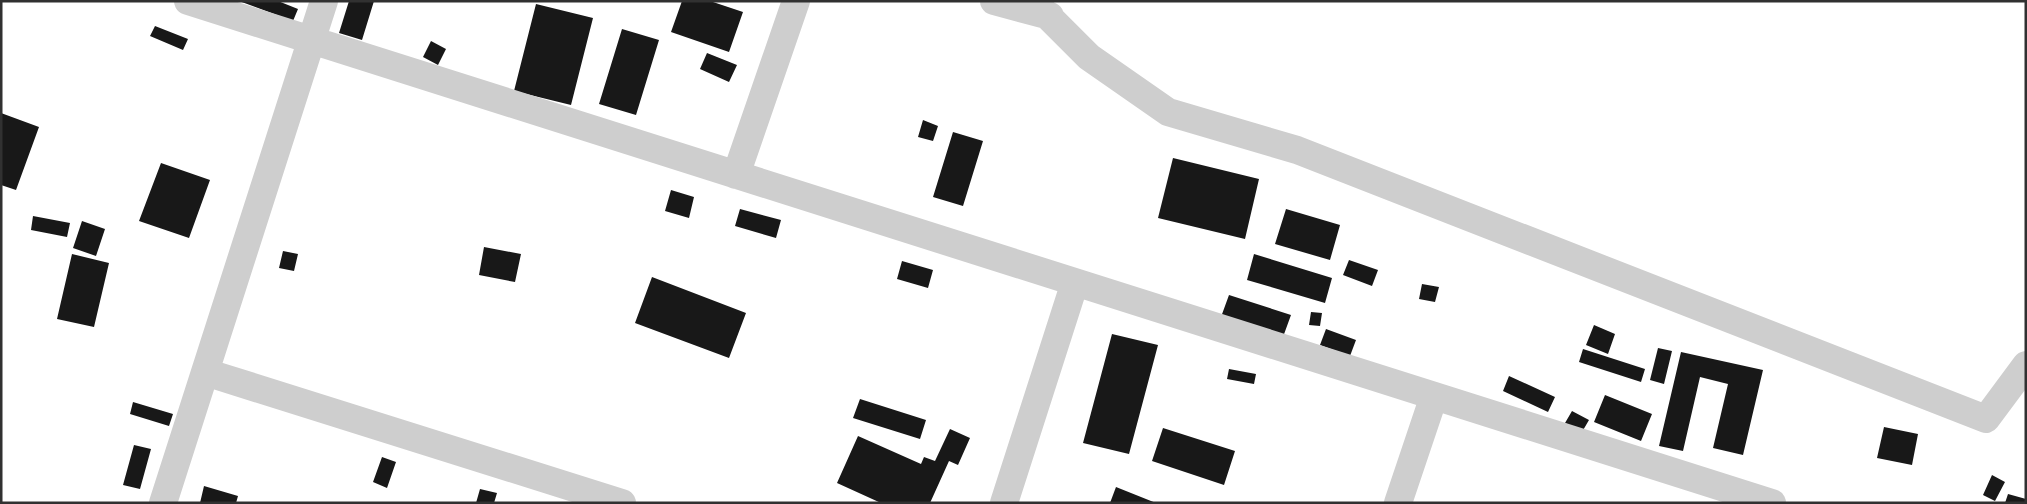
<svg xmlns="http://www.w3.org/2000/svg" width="2027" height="504" viewBox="0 0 2027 504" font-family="Overpass,sans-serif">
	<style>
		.building { fill: #181818 }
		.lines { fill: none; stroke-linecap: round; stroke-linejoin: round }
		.street { stroke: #cecece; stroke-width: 28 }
	</style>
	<rect width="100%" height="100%" fill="#fff"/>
	<!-- building -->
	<path class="building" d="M239,1H278L298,9L293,21Z
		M349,1H374L362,40L339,33Z
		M682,1H710L743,12L729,52L671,32Z
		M536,4L593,18L571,105L514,91Z
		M155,26L188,39L183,50L150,36Z
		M622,29L659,40L636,115L599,104Z
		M431,41L446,49L438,65L423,57Z
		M707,53L737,65L729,82L700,69Z
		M1,113L39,127L16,190L1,185Z
		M923,120L938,126L933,141L918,137Z
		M953,132L983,141L963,206L933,197Z
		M1173,158L1259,179L1245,239L1158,218Z
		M161,163L210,180L189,238L139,221Z
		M671,190L694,197L689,218L665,211Z
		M740,209L781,220L776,238L735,226Z
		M1286,209L1340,225L1330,260L1275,244Z
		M33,216L70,223L67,237L31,230Z
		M82,221L105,229L96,256L73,248Z
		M484,247L521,254L515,282L479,275Z
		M283,251L298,254L294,271L279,268Z
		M72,254L109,263L94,327L57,319Z
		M1254,254L1332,278L1325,303L1247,280Z
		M1349,260L1378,270L1372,286L1343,275Z
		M902,261L933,270L928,288L897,279Z
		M652,277L746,313L729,358L635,323Z
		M1422,284L1439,287L1435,302L1419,299Z
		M1229,295L1291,315L1283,337L1221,317Z
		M1311,312L1322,313L1320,326L1309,325Z
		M1594,325L1615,334L1608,354L1586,345Z
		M1326,329L1356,340L1350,356L1320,345Z
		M1112,334L1158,345L1129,454L1083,443Z
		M1658,348L1672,351L1664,384L1650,380Z
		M1583,349L1645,369L1641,382L1579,362Z
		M1681,352L1763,370L1743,455L1713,448L1728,384L1700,377L1683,451L1659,446Z
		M1229,369L1256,374L1254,384L1227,379Z
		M1509,376L1555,397L1548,412L1503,391Z
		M1605,395L1652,414L1641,441L1594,422Z
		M860,399L926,420L920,439L853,418Z
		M133,402L173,414L169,426L130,414Z
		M1572,411L1589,420L1582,432L1565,423Z
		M1884,427L1918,434L1912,465L1877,458Z
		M1163,428L1235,451L1224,485L1152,461Z
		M950,429L970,438L958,465L949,461L930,503H881L837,483L858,436L921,464L924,457L935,461Z
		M134,445L151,449L140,489L123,485Z
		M382,457L396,462L387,488L373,482Z
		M1992,475L2005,482L1995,501L1983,495Z
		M204,486L238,496L236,503H200Z
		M1116,487L1156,503H1110Z
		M480,489L497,493L494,503H476Z
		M2008,494L2026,499V503H2005Z"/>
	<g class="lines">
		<!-- street -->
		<path class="street" d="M188,1L1772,503
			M994,1L1050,16
			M1033,1L1089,57L1168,112L1297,150L1986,419L2026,365
			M736,175L796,1
			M205,372L622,503
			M163,503L324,1
			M1004,503L1075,282
			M1398,503L1434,396"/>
	</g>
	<!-- border -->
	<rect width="2027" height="504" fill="none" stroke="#313131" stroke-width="5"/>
</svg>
